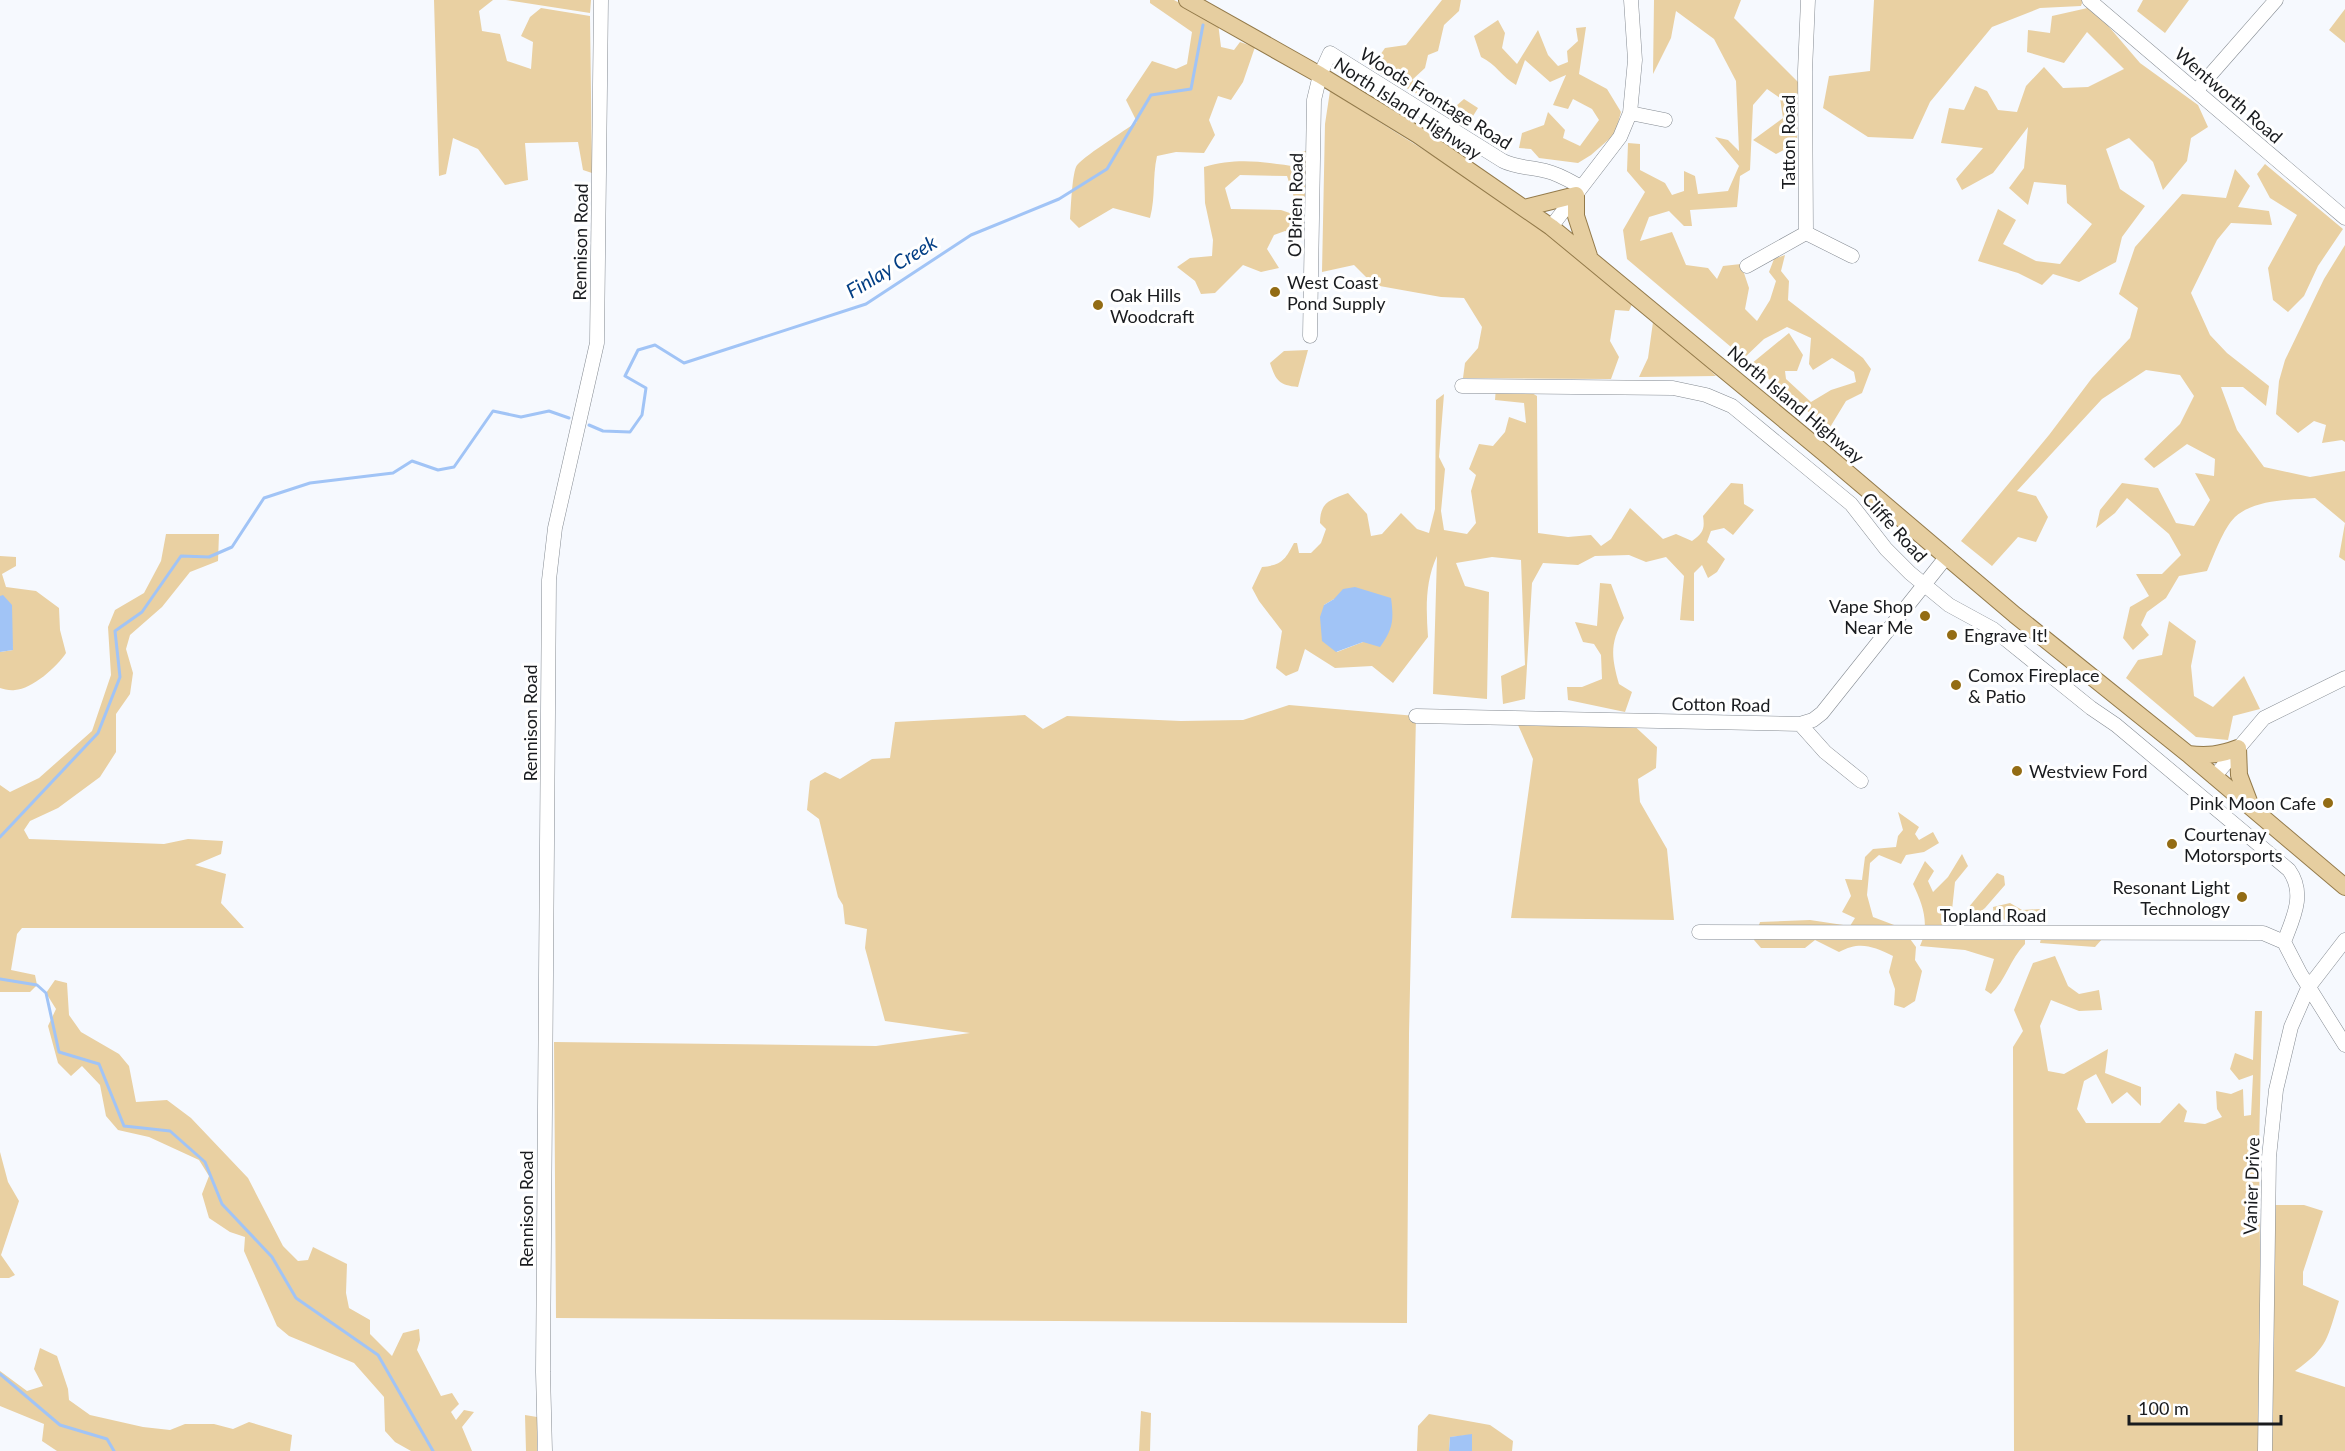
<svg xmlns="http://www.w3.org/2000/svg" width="2345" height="1451" viewBox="0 0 2345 1451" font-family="Lato,sans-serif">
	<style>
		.green { fill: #e9d0a2; fill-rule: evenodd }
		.water { fill: #a1c4f6 }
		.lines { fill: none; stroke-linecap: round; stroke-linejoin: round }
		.stream { stroke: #a1c4f6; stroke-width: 3 }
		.minor-casing { stroke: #858b92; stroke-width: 15 }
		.major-casing { stroke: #937a4a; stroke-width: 18 }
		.minor { stroke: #fff; stroke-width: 14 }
		.major { stroke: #e6cea0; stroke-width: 16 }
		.poi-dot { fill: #936c14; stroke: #fff; stroke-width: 2 }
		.labels { text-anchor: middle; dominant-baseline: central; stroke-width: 6; stroke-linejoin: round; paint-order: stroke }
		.street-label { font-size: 18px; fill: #191b1e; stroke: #fff }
		.poi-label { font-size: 18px; fill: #191b1e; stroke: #fff; text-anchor: start }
		.water-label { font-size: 20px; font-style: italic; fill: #023e84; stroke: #fff }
	</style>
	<rect width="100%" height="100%" fill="#f6f9fe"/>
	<!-- green -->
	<path class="green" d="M434,0H493L479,11L482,31L500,34L507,61L531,69L533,42L521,36L530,17L541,8L590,16L592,173L583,170L578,142L525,143L528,180L505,185L478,149L453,138L446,174L439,176Z
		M506,0H591L590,13Z
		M1150,0H1174L1218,23L1221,47L1234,50L1240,42L1255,47L1243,82L1231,100L1218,96L1209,120L1215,135L1204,153L1176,152L1157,156C1152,179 1156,195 1150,218L1113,208L1079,228L1070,219C1071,206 1072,177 1076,167C1079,159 1127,129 1137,122L1126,100L1152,61L1176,69L1187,64L1192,32L1150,3Z
		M1442,0H1461L1459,11L1444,25L1438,51L1428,55L1425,68L1412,80L1456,106L1464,99L1478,108L1468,124L1448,116L1426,99L1371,68L1385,48L1406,45Z
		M1654,0H1741L1734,18L1798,82L1797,143L1776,154L1753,140L1783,118L1780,98L1767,89L1753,105L1750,170L1740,176L1737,207L1690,210L1692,226H1684L1669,211L1649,217L1640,241L1672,232L1686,265L1708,268L1717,279L1723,266L1741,264L1749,288L1745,309L1757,321L1770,300L1776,281L1769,272L1774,259L1785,255L1781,271L1789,281L1788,300L1863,358L1871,369L1862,393L1846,401L1829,429L1751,364L1789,333L1803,355L1797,371H1785L1786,379L1811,402L1831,390L1856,382L1854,372L1832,358L1813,370L1809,364L1811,338L1787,327L1764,339L1744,358L1627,259L1623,230L1645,192L1627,171L1628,143L1640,144V170L1665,183L1672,195L1684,191V171L1695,176L1698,194L1728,191L1739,166L1715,137L1728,140L1739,151L1736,81L1714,39L1676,11L1671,38L1653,74Z
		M1874,0H2083L2081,6L2040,8L1992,27L1930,102L1913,139L1868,137L1823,108L1829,76L1870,71Z
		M2143,0H2189L2165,33L2137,11Z
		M2092,7L2140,63L2198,105L2208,127L2191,138L2187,161L2163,190L2153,162L2129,138L2106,149L2120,189L2145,206L2122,237L2116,262L2079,282L2053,274L2042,285L2018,273L1978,261L1998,209L2016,220L2003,244L2036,261L2060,264L2092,224L2067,203L2066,185L2034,182L2028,205L2009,188L2024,168L2028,127L1993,173L1962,190L1956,179L1983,148L1941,143L1949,108L1964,110L1975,86L1987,91L1998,110L2017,112L2026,86L2044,67L2063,88L2088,87L2124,69L2087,32L2064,63L2027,52L2028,30L2050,33L2052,16Z
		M2345,9V43L2329,30Z
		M1498,20L1505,33L1502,48L1517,64L1538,30L1548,55L1558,66L1568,62L1567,51L1578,41L1576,28L1586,27L1579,74L1607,89L1621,112L1615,134L1591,155L1578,163L1539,158L1531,149L1519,148L1522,133L1544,125L1548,112L1565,130L1563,138L1580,146L1599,120L1592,109L1573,99L1568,109L1553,105L1566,75L1550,82L1525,60L1516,85C1502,77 1496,64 1481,57L1474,36Z
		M1330,91L1443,162L1555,240L1633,302L1629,311L1615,310L1610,341L1619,357L1611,379L1463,378L1465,363L1478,348L1482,327L1464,298L1441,297L1374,285L1354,265L1322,272L1325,124Z
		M1310,150L1308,200L1294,197L1287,176L1240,175L1225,188L1231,209L1281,210L1304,218V224L1295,233L1285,231L1274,235L1267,249L1279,268L1261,272L1243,265L1215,293L1201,294L1195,281L1177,267L1190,258L1212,256L1213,240L1205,203L1204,167C1238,157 1264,162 1299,167L1300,152Z
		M2265,164L2343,229L2318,266L2304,296L2288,312L2273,300L2268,268L2297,215L2270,198L2257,174Z
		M2235,169L2250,186L2238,207L2269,211L2272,225L2231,223L2217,240L2191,293L2210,335L2227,353L2269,386L2266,406L2243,387H2221L2237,430L2264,467L2310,477L2345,471V561L2339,557L2345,523L2315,498C2290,500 2255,499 2235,517C2223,529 2214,555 2207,571L2179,576L2166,598L2147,612L2141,625L2149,635L2133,650L2123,638L2130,607L2149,596L2136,574H2162L2181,555L2169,534L2127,498L2115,513L2096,528L2100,510L2122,483L2158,488L2176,523L2194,526L2210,500L2195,473L2214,476L2215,459L2187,444L2154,468L2144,459L2180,424L2194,396L2180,375L2146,370L2102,399L2017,491L2036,496L2048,517L2036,542L2018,537L1992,566L1961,541L2049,435L2092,378L2130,338L2138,308L2119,294L2135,247L2182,194L2226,198Z
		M2345,245V442L2342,440L2322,443L2326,425L2314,421L2298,433L2276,414L2279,381L2285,360L2324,279Z
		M1653,322L1681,341L1716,376L1639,377L1648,358Z
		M1308,350L1298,387C1279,385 1276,381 1270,363L1284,351Z
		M1496,387L1525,389L1537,396L1538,533L1568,537L1591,535L1601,546L1611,539L1630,508L1663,539L1676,534L1692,541C1703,533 1705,529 1703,516L1731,483L1743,484L1744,504L1754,510L1733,535L1724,528L1711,531L1707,542L1725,559L1717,572L1708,578L1702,565L1694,573V621L1680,620L1684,576L1666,557L1646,562L1629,555L1595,556L1578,565L1543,563L1532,583L1525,699L1503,704L1501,676L1525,665L1521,560L1492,557L1456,563L1465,586L1489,592L1487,699L1433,694L1437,556C1425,582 1426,609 1428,637L1393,683L1372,666L1335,668L1305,649L1298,671L1286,676L1276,668L1282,631L1259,601L1252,588L1262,567C1282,565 1285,560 1294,543H1297L1299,553H1311L1321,543L1326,529L1320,523C1320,502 1330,500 1348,493L1367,514L1371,536L1382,534L1401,513L1417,529L1429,533L1435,509L1436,400L1444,394L1439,457L1445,469L1441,511L1444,530L1467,534L1476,523L1471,491L1476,475L1469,469L1479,444L1493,446L1505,432L1509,417L1526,423L1524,403L1495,400ZM1334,599L1363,642L1337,652L1324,605Z
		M166,534H219L218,561L190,572L162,607L130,635L126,649L133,673L130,694L116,714V752L100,777L58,808L30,821L24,830L29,839L164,844L188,839L223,841L221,854L195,865L226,874L221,903L244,928H22L17,934L11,970L35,975L37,985L30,992H0V785L10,792L39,778L92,731L111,675L108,627L115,610L144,593L161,561Z
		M0,556L16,557V566L2,574L6,587L36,591L59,608L60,630L66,653C57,667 32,689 15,690C10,691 4,689 0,688V652L13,650L3,596H0Z
		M1600,583L1611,584L1624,618C1610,643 1611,656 1619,684L1632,692L1625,712L1568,700L1567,687H1582L1602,679L1601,655L1594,644L1583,642L1575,622L1597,626Z
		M2169,621L2196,641L2191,666L2194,696L2213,707L2244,676L2260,709L2233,716L2228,740L2196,737L2126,678L2138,660L2162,655Z
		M1289,705L1416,716L1409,1034L1407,1323L556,1318L554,1042L876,1046L970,1033L885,1021L865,948L867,929L845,924L843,905L838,897L819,819L807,810L810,781L825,772L840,779L872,759L890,758L895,722L1025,715L1043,729L1067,716L1181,721L1243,720Z
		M1515,718L1628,720L1657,747L1656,768L1638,779L1640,802L1667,849L1674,920L1511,918L1533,759Z
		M1898,812L1919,827L1915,834L1919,840L1933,832L1939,843L1924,852L1906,855L1901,864L1879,855L1870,863L1867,895L1873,917L1902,928L1916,947L1915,960L1922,971L1915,1001L1904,1008L1894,1005L1895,989L1889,972L1893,956C1872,946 1860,941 1839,952L1815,940L1805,948H1761L1754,940L1760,922L1810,920L1850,926L1855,918L1842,912L1851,896L1845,879L1862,880L1865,857L1873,849L1896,847L1898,836L1903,830Z
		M1962,854L1968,866L1955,882L1952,910L1941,927L2025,929V944C2010,959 2006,980 1991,994L1985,990L1994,959L1965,950L1920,946C1930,924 1923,905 1913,884L1925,861L1934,871L1928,881L1933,892L1948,877Z
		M1997,873L2004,876L2005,885L1985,908L1975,916L1968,908Z
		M2010,903L2022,910L2040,909L2028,924L1994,918L1993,907Z
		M2043,929L2103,938L2095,947L2040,943Z
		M2055,956L2068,986L2079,994L2099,990L2102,1010L2079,1011L2051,1000L2040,1026L2048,1071L2064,1074L2108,1049L2105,1073L2141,1087V1106L2127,1092L2112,1104L2096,1074L2084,1081L2077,1109L2086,1123H2160L2179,1103L2187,1111L2184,1122L2205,1124L2222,1117L2217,1109L2216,1091L2231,1094L2243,1089L2244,1116L2251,1115L2253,1075L2239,1080L2230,1069L2235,1053L2253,1060L2255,1011H2262L2259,1149L2262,1451H2014L2013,1047L2023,1031L2014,1010L2033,963Z
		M55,980L67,983L69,1015L81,1032L119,1054L129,1066L136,1102L167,1100L191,1118L248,1178L283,1246L298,1261L308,1260L313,1247L347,1264L346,1293L349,1308L370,1320V1334L392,1356L403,1333L419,1329L420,1340L417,1350L441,1396L452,1393L459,1404L451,1412L456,1420L464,1410L474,1412L462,1427L472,1451H411L395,1442L385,1431L384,1397L354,1363L289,1336L277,1326L244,1251L245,1237L230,1232L209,1218L202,1194L209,1176L199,1160L149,1137L118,1130L106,1116L100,1085L82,1066L71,1076L58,1063L48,1026L56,1009L46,993Z
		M0,1152L8,1182L19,1201L1,1255L15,1275L9,1278H0Z
		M2268,1205H2304L2323,1211L2303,1272V1285L2339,1301C2327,1338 2329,1347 2295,1371L2345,1387V1451H2265Z
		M0,1348V1371L27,1391L43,1386L34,1369L40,1348L57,1356L68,1389L69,1400L90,1415L143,1427L170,1430L185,1424H214L233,1429L249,1422L292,1435L290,1451H57L42,1441L44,1424L0,1406Z
		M1141,1411L1151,1413L1150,1451H1139Z
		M1429,1414L1490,1425L1513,1441L1512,1451H1472L1471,1435L1450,1437L1449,1451H1417L1418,1426Z
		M525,1415L537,1417V1451H526Z"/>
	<!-- water -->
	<path class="water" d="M1355,587L1391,598C1394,620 1393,629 1380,647L1363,642L1336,652L1322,641L1320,617L1324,605L1334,599L1343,589Z
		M3,595L12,605L13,650L0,652V596Z
		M1472,1434V1451H1449L1450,1437Z"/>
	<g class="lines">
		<!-- stream -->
		<path class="stream" d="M589,425L603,431L630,432L642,415L646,388L625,376L638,350L655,345L684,363L866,304L971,235L1059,199L1107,169L1151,95L1191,89L1203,25
			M0,837L98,733L120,677L115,631L142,612L181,556L209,557L232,547L264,498L310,483L393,473L412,461L438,470L454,467L493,411L521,417L549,411L569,418
			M0,979L37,985L46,993L59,1052L99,1064L124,1126L170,1131L205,1162L222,1204L272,1257L296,1298L378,1355L433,1451
			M0,1374L60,1425L107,1439L114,1451"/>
		<defs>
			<path id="minor" d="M2089,0L2345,218
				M2197,90L2276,0
				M1630,113L1665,120
				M1551,227L1620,137L1630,113L1635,60L1631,0
				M1806,233L1805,71L1808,0
				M1806,233L1852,256
				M1747,266L1806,233
				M1310,336L1314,100L1320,75L1330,53L1503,161C1517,168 1531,167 1546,171C1559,174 1570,181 1581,187
				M1462,386L1673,388L1706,395L1732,406L1851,504L1886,549L1910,573L1949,605L1993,629L2091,708L2116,725L2289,870C2306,894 2293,918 2284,942L2300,973L2345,1045
				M1416,716L1800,724L1813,720L1822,713L1947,556
				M1800,724L1825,752L1861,781
				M2214,777L2264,718L2345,678
				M1699,932L2263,933L2284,942
				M545,1451L543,1372L549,580L555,528L597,343L601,0
				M2265,1451L2269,1157L2276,1090L2291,1027L2308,988L2345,940"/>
			<path id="major" d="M1187,0L1320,75L1418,135L1551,227L1823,452L2015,615L2188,754L2345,887
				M1524,208L1576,195V216L1589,256
				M2188,754C2207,756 2220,755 2238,748L2239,775L2250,804"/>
		</defs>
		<!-- minor casing -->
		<use href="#minor" class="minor-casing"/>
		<!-- major casing -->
		<use href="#major" class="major-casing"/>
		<!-- minor -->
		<use href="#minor" class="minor"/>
		<!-- major -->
		<use href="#major" class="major"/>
	</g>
	<!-- markers -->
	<g class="poi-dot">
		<circle cx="1275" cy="292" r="6"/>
		<circle cx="1098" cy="305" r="6"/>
		<circle cx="1925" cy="616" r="6"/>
		<circle cx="1952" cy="635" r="6"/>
		<circle cx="1956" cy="685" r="6"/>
		<circle cx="2017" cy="771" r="6"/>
		<circle cx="2328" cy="803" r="6"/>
		<circle cx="2172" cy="844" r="6"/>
		<circle cx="2242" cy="897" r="6"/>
	</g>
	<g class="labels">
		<!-- street labels -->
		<g class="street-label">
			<text transform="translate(2229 95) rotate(41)">Wentworth Road</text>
			<text transform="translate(1436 98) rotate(32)">Woods Frontage Road</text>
			<text transform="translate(1408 108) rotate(33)">North Island Highway</text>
			<text transform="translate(1788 142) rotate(-90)">Tatton Road</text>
			<text transform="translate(1295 205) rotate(-89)">O'Brien Road</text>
			<text transform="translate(580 242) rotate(-89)">Rennison Road</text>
			<text transform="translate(1796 404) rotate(40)">North Island Highway</text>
			<text transform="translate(1895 527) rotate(48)">Cliffe Road</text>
			<text transform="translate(1721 704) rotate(1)">Cotton Road</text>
			<text transform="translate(530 723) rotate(-90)">Rennison Road</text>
			<text x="1993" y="915">Topland Road</text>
			<text transform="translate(2251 1186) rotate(-88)">Vanier Drive</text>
			<text transform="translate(526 1209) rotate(-90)">Rennison Road</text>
		</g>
		<!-- poi labels -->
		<g class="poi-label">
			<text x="1287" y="282">West Coast<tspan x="1287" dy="21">Pond Supply</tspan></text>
			<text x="1110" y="295">Oak Hills<tspan x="1110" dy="21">Woodcraft</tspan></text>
			<text x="1913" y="606" text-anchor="end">Vape Shop<tspan x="1913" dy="21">Near Me</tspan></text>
			<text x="1964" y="635">Engrave It!</text>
			<text x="1968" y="675">Comox Fireplace<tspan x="1968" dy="21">&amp; Patio</tspan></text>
			<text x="2029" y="771">Westview Ford</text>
			<text x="2316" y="803" text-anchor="end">Pink Moon Cafe</text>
			<text x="2184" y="834">Courtenay<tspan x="2184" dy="21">Motorsports</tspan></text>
			<text x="2230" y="887" text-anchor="end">Resonant Light<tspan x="2230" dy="21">Technology</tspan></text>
		</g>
		<!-- water labels -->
		<g class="water-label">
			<text transform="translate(891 266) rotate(-31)">Finlay Creek</text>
		</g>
	</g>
	<!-- scale -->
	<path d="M2129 1415v9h152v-9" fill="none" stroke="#191b1e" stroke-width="3"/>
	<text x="2138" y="1415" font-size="18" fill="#191b1e" stroke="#ffffff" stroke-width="4.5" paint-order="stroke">100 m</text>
</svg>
